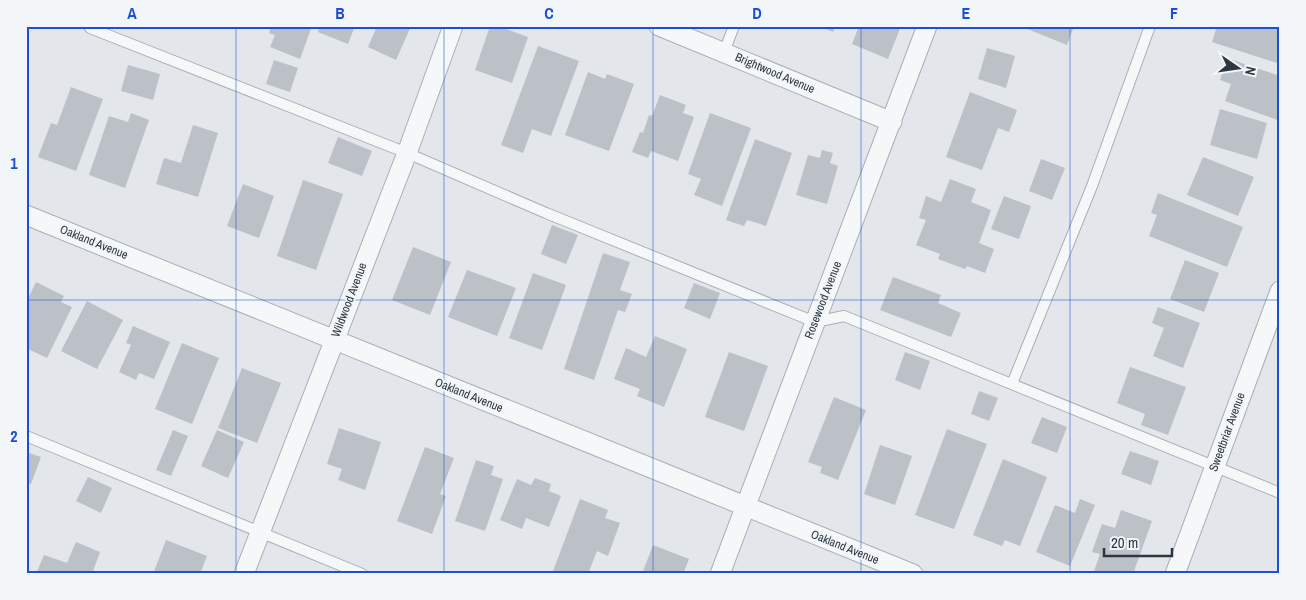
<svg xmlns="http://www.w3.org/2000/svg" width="1306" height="600" viewBox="0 0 1306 600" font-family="'Archivo Narrow',sans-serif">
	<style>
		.building { fill: #bbc1c7 }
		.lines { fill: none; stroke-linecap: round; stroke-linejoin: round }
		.lane-casing { stroke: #a8afb5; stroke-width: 12 }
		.street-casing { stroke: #a8afb5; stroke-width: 21 }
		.lane { stroke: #f6f7f9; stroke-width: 10 }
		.street { stroke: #f6f7f9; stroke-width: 19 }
		.grid { fill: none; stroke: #1d4ed8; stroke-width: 1; stroke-opacity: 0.55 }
		.labels { text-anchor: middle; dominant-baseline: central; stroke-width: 4; stroke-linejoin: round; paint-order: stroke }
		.street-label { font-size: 12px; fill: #2c3742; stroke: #f3f6f8 }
		.neatline { fill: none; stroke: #1d4ed8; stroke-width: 2 }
		.grid-label { font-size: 16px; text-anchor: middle; font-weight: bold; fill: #1d4ed8 }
	</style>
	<rect width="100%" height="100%" fill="#e3e7eb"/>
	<!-- building -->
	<path class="building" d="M271,26H312L300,59L270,47L275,35L269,33Z
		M320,26H355L348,44L318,32Z
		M377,26H411L396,60L368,47Z
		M490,26H498L528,37L512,83L475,70Z
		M819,26H835L833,32Z
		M859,26H901L888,59L852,44Z
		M1020,26H1074L1067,45Z
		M1217,26H1280V64L1212,42Z
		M538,46L579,61L551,136L532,129L523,153L501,145Z
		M987,48L1015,56L1006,88L978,79Z
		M1227,58L1280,76V121L1225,101L1231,84L1220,80Z
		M274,60L298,68L290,92L266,84Z
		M128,65L160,74L153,100L121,91Z
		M588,72L605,79L607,74L634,84L609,151L565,135Z
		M71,87L103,99L76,171L38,157L51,123L57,125Z
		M970,92L1017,110L1009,132L998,128L982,170L946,157Z
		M660,95L686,105L683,113L694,117L678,161L651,151L648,158L632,152L640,132L643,133L649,115L652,116Z
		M1220,109L1267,123L1257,159L1210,145Z
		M131,113L149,120L125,188L89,175L109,116L128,122Z
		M710,113L751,128L722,206L694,195L701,179L688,174Z
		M193,125L218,133L198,197L156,184L164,158L181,163Z
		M338,137L372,151L362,176L328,163Z
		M755,139L792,153L766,226L747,220L744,226L726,220Z
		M822,150L833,153L830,163L838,166L827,204L796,195L808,155L820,158Z
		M1203,157L1254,177L1238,216L1187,195Z
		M1041,159L1065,168L1052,200L1029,191Z
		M950,179L976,189L971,202L991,210L979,243L994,249L985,273L967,266L965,269L938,259L940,254L916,245L926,220L919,218L926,196L941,202Z
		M303,180L343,194L316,270L277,256Z
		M243,184L274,196L259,238L227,226Z
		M1158,193L1243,227L1227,267L1149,236L1157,215L1151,213Z
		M1004,196L1031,206L1019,239L991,229Z
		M552,225L578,235L566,264L541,254Z
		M413,247L451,262L430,315L392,300Z
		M603,253L630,262L620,290L632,294L625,312L618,310L594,380L564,369Z
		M1185,260L1219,273L1204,312L1170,299Z
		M467,270L516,288L497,336L448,317Z
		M533,273L566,285L542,350L509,338Z
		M893,277L941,295L938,303L961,313L951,337L880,310Z
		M36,282L64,296L61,302L72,307L47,358L26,348V303Z
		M694,283L720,293L710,319L684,308Z
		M87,301L123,320L97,369L61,351Z
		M1158,307L1200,323L1183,368L1153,356L1164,328L1152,323Z
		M133,326L170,342L154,379L139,373L136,380L119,372L131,345L126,343Z
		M655,336L687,349L664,407L637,396L640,389L614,379L626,348L646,357Z
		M182,343L219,358L192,424L155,409Z
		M729,352L768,366L744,431L705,417Z
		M905,352L930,361L920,390L895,380Z
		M1130,367L1186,387L1168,435L1141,425L1145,414L1117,403Z
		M242,368L281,383L257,443L218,428Z
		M979,391L998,398L989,421L971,414Z
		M834,397L866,410L838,480L820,473L822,467L808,462Z
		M1042,417L1067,427L1057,453L1031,443Z
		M339,428L381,442L365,490L338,480L342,469L327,464Z
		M947,429L987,444L954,529L915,515Z
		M173,430L188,436L171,476L156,470Z
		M217,430L244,442L228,478L201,466Z
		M880,445L912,456L895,505L864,494Z
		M425,447L454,458L440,494L446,496L432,534L397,521Z
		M1130,451L1159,461L1151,485L1121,474Z
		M26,452L41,457L31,484L26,482Z
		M1003,459L1047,477L1020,546L1005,540L1002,546L973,535Z
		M476,460L494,466L491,475L503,479L485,531L455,521Z
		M88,477L112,488L101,513L76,501Z
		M535,478L551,484L549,491L561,496L549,527L526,518L522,529L500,520L517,479L531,485Z
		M580,499L608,510L605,518L620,523L608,556L597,551L588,574H552Z
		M1080,499L1095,505L1070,566L1036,552L1055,505L1075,513Z
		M1121,510L1152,521L1133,574H1093L1100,554L1092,552L1102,524L1115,528Z
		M166,540L207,556L200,574H153Z
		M76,542L100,552L92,574H36L44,555L67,563Z
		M653,545L689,559L683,574H642Z"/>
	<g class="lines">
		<defs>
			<path id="lane" d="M91,26L90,28L407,153L546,213L815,322L844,316L1280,493
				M724,52L734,26
				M1012,384L1092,186L1150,26
				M26,436L362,574"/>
			<path id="street" d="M659,26L892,122
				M26,215L913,574
				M244,574L407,153L453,26
				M720,574L927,26
				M1175,574L1280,291"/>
		</defs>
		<!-- lane casing -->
		<use href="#lane" class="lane-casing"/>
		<!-- street casing -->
		<use href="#street" class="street-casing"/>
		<!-- lane -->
		<use href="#lane" class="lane"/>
		<!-- street -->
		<use href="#street" class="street"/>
	</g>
	<!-- grid -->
	<path class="grid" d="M236,26V574M444,26V574M653,26V574M861,26V574M1070,26V574M26,300H1280"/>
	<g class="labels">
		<!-- street labels -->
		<g class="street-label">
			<text transform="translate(775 73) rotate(23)">Brightwood Avenue</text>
			<text transform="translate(94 242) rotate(22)">Oakland Avenue</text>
			<text transform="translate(349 300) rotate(-69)">Wildwood Avenue</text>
			<text transform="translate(823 300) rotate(-69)">Rosewood Avenue</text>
			<text transform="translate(469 395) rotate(22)">Oakland Avenue</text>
			<text transform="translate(1227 432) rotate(-70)">Sweetbriar Avenue</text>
			<text transform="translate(845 547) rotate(22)">Oakland Avenue</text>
		</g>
	</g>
	<!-- border -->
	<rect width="1306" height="600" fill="none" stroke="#f3f6f8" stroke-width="55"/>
	<!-- north arrow -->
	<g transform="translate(1238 68) rotate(103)" stroke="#f3f6f8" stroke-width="4" paint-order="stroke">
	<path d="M0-4L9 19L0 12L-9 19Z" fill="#2c3742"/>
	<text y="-8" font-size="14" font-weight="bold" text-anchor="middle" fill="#2c3742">N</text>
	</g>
	<!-- scale -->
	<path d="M1104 548v8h68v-8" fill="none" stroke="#2c3742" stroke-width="2.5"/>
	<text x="1111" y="548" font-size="15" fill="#2c3742" stroke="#f3f6f8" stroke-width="4" paint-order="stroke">20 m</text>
	<rect x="28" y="28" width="1250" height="544" class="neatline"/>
	<g class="grid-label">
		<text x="132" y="19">A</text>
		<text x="340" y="19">B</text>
		<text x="549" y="19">C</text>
		<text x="757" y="19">D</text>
		<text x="966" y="19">E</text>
		<text x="1174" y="19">F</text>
		<text x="14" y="169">1</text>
		<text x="14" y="442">2</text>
	</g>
</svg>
